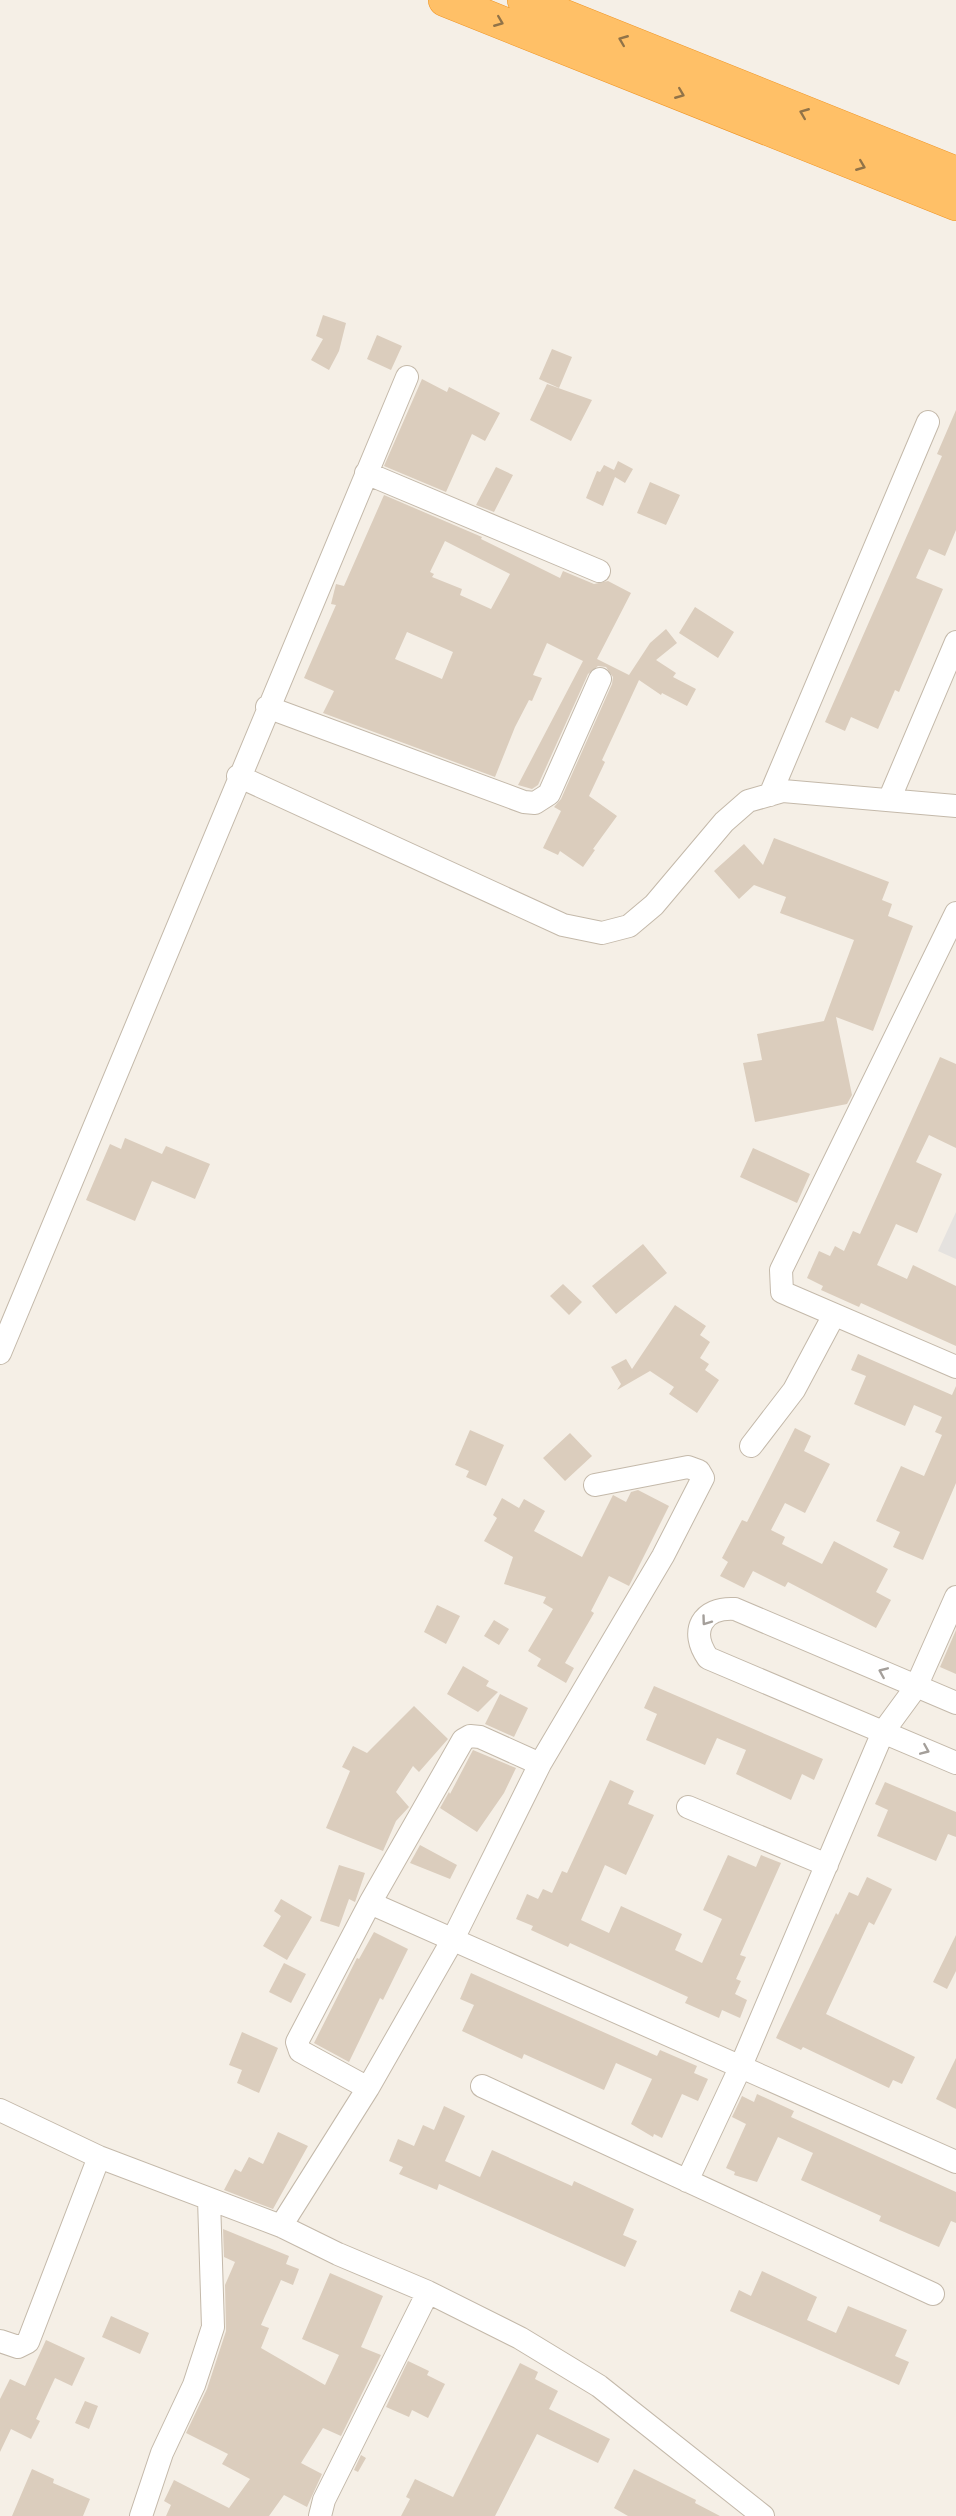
<svg xmlns="http://www.w3.org/2000/svg" width="956" height="2516" viewBox="0 0 956 2516" font-family="'Nunito Sans',sans-serif">
	<style>
		.parking { fill: #e5e2df }
		.building { fill: #dbcdbd; fill-rule: evenodd }
		.lines { fill: none; stroke-linecap: round; stroke-linejoin: round }
		.minor-casing { stroke: #c4b9aa; stroke-width: 24 }
		.highway-casing { stroke: #ef9526; stroke-width: 34 }
		.minor { stroke: #fff; stroke-width: 22 }
		.highway { stroke: #ffc067; stroke-width: 33 }
		.oneway { stroke: #917348 }
		.oneway2 { stroke: #a49f9a }
	</style>
	<rect width="100%" height="100%" fill="#f5efe6"/>
	<!-- parking -->
	<path class="parking" d="M956,1212V1259L938,1251Z"/>
	<!-- building -->
	<path class="building" d="M323,315L346,323L339,351L329,370L311,360L323,339L316,336Z
		M377,335L402,346L391,370L367,359Z
		M552,349L572,357L559,388L539,379Z
		M422,379L447,392L449,387L500,413L485,441L472,434L446,492L384,466Z
		M547,384L592,400L571,441L530,420Z
		M956,410V530L945,556L929,549L916,578L943,589L899,692L895,690L878,729L851,717L845,731L825,722L942,456L937,454Z
		M618,461L633,469L625,483L615,477L603,506L586,498L597,471L600,472L604,465L614,470Z
		M496,467L513,475L494,512L476,505Z
		M650,482L680,495L666,525L637,513Z
		M384,495L482,537L481,539L560,578L563,571L594,584L608,581L631,593L597,659L629,675L650,643L666,629L677,643L656,660L676,673L673,677L696,689L687,706L662,693L661,695L639,680L602,760L605,762L589,796L617,816L593,849L595,850L583,867L560,851L558,855L543,848L561,811L554,807L561,799L612,684L613,677L606,667L598,666L588,674L538,785L532,789L518,785L583,661L547,643L533,675L542,678L532,701L529,700L515,727L495,777L323,713L334,691L304,678L336,605L331,604L336,584L344,586ZM445,541L510,574L491,609L460,595L462,589L432,577L434,574L430,572ZM407,632L453,652L442,679L395,659Z
		M695,607L734,632L718,658L679,633Z
		M774,838L889,882L882,900L892,904L888,916L913,926L873,1031L836,1017L852,1095L847,1104L755,1122L743,1063L762,1060L757,1034L824,1021L854,940L780,913L786,897L754,885L739,899L714,871L744,844L763,865Z
		M940,1057L956,1064V1148L929,1135L916,1162L942,1174L917,1233L896,1224L877,1265L907,1279L913,1265L956,1286V1346L861,1303L859,1307L821,1290L823,1286L807,1278L819,1251L830,1256L835,1246L844,1251L853,1231L860,1234Z
		M125,1138L162,1154L166,1146L210,1164L195,1199L152,1181L135,1221L86,1200L110,1144L121,1149Z
		M753,1148L810,1174L797,1203L740,1177Z
		M643,1244L667,1273L616,1314L592,1286Z
		M563,1284L582,1302L569,1315L550,1296Z
		M675,1305L706,1326L700,1335L710,1342L700,1358L709,1364L705,1370L719,1380L697,1413L669,1394L674,1387L650,1371L617,1390L621,1384L611,1367L626,1359L632,1369Z
		M858,1354L952,1395L956,1386V1483L923,1560L893,1547L900,1532L876,1521L901,1466L924,1476L942,1435L935,1432L942,1417L914,1405L905,1426L854,1404L866,1376L851,1370Z
		M795,1428L811,1436L804,1451L830,1464L805,1513L785,1503L771,1530L785,1537L782,1544L822,1564L834,1541L888,1569L876,1592L891,1600L876,1628L788,1582L785,1587L753,1571L744,1588L720,1576L728,1562L722,1558L742,1520L747,1522Z
		M470,1430L504,1445L486,1486L466,1477L469,1471L455,1465Z
		M570,1433L592,1456L565,1481L543,1458Z
		M638,1490L669,1506L629,1586L609,1576L591,1611L594,1613L565,1663L574,1668L566,1683L537,1666L541,1659L528,1651L553,1609L543,1603L546,1597L504,1584L513,1557L484,1541L497,1518L493,1515L502,1498L519,1508L524,1499L545,1511L534,1531L582,1557L613,1495L626,1502L631,1492Z
		M437,1605L460,1616L446,1644L424,1632Z
		M494,1620L509,1629L499,1645L484,1636Z
		M956,1630V1674L940,1667Z
		M463,1666L489,1681L486,1686L498,1692L478,1712L447,1694Z
		M654,1686L823,1759L814,1780L802,1774L791,1800L736,1774L746,1750L717,1738L705,1765L646,1740L657,1714L644,1708Z
		M500,1694L528,1708L514,1737L485,1724Z
		M414,1706L448,1739L419,1772L413,1766L396,1792L409,1807L396,1821L383,1851L326,1828L350,1771L342,1767L353,1746L367,1753Z
		M473,1750L516,1768L504,1793L477,1832L440,1808L449,1792L450,1794Z
		M610,1780L634,1791L628,1804L654,1815L626,1875L605,1865L581,1920L609,1933L621,1906L682,1934L675,1950L702,1963L722,1919L703,1910L728,1855L756,1867L761,1855L781,1863L740,1955L746,1957L736,1979L741,1981L735,1994L747,2000L740,2018L722,2010L719,2018L685,2003L688,1997L570,1943L568,1947L531,1930L533,1926L516,1919L527,1894L538,1899L543,1889L552,1893L562,1871L567,1873Z
		M885,1782L956,1812V1837L948,1834L936,1861L877,1836L888,1810L875,1804Z
		M420,1845L457,1865L450,1879L410,1863Z
		M339,1865L365,1873L355,1902L349,1899L339,1927L320,1921Z
		M867,1877L892,1889L874,1925L869,1922L826,2014L915,2057L902,2084L893,2080L889,2088L803,2047L801,2050L776,2038L836,1913L838,1915L849,1892L858,1896Z
		M281,1899L312,1917L287,1960L263,1946L281,1916L274,1911Z
		M374,1932L408,1949L383,2000L380,1998L349,2062L314,2043L357,1958L359,1959Z
		M956,1935V1971L947,1989L933,1982Z
		M284,1963L306,1974L291,2003L269,1992Z
		M471,1973L657,2056L660,2050L697,2066L694,2073L708,2079L698,2101L682,2094L662,2138L654,2134L653,2137L631,2124L652,2079L616,2063L604,2090L524,2054L522,2059L462,2031L474,2005L460,1999Z
		M242,2032L278,2048L259,2093L237,2083L242,2070L229,2065Z
		M956,2058V2109L936,2099Z
		M757,2094L794,2111L791,2117L956,2192V2223L951,2221L939,2247L879,2221L881,2216L801,2180L813,2153L778,2137L757,2182L734,2175L735,2172L726,2168L746,2124L732,2117L742,2096L754,2102Z
		M444,2106L465,2116L445,2161L480,2177L492,2150L572,2186L574,2181L634,2209L623,2235L637,2241L625,2267L439,2184L437,2190L399,2174L403,2167L389,2161L398,2139L414,2146L423,2125L434,2130Z
		M278,2132L308,2146L273,2209L224,2190L235,2169L241,2172L249,2157L263,2164Z
		M223,2229L289,2256L286,2264L299,2269L293,2285L281,2280L261,2325L269,2328L261,2348L325,2385L339,2355L302,2339L330,2273L383,2296L361,2347L381,2355L341,2436L323,2428L301,2463L322,2474L307,2507L284,2495L269,2516H166L171,2505L164,2501L174,2480L229,2508L250,2479L222,2464L228,2454L186,2433L207,2389L226,2331L225,2285L235,2262L224,2257Z
		M762,2271L817,2297L807,2320L836,2333L848,2306L907,2330L895,2356L909,2362L899,2385L730,2311L739,2290L751,2296Z
		M111,2316L149,2333L140,2354L102,2337Z
		M46,2340L85,2358L72,2386L55,2378L36,2419L40,2421L31,2439L11,2429L0,2452V2399L10,2379L25,2386Z
		M408,2361L429,2371L427,2375L445,2384L428,2418L412,2410L409,2417L386,2407Z
		M520,2363L538,2372L535,2379L558,2391L549,2409L610,2439L598,2463L537,2434L495,2516H401L410,2499L406,2497L415,2479L453,2497Z
		M85,2401L98,2406L89,2429L75,2423Z
		M361,2455L366,2458L358,2472L354,2470Z
		M32,2469L54,2479L53,2483L90,2499L83,2516H12Z
		M634,2469L696,2500L695,2503L720,2516H628L614,2508Z"/>
	<g class="lines">
		<defs>
			<path id="minor" d="M366,473L599,571
				M267,707L524,802L535,803L549,794L600,679
				M238,776L563,925L602,933L629,926L654,905L724,822L748,801L783,791L956,806
				M770,795L928,422
				M889,800L956,642
				M956,913L781,1270L782,1292L956,1367
				M0,1353L407,377
				M751,1446L794,1390L834,1315
				M956,1703L735,1609C702,1607 689,1631 708,1658L956,1763
				M688,1807L827,1865
				M370,1903L956,2162
				M482,2086L933,2294
				M368,2088L300,2051L297,2042L370,1903L463,1740L470,1736L480,1737L540,1764
				M0,2110L99,2157L281,2226L338,2254L428,2292L520,2338L599,2386L763,2516
				M687,2181L740,2068L883,1732L916,1687L956,1597
				M281,2226L368,2088L452,1941L540,1764L663,1556L703,1478L699,1471L688,1467L595,1485
				M0,2341L18,2347L28,2342L99,2157
				M141,2516L162,2453L194,2385L213,2327L209,2199
				M320,2516L324,2500L428,2292"/>
			<path id="highway" d="M445,0L956,204
				M524,0L956,173"/>
		</defs>
		<!-- minor casing -->
		<use href="#minor" class="minor-casing"/>
		<!-- highway casing -->
		<use href="#highway" class="highway-casing"/>
		<!-- minor -->
		<use href="#minor" class="minor"/>
		<!-- highway -->
		<use href="#highway" class="highway"/>
	</g>
	<!-- one-way arrows -->
	<defs><path id="oneway-chevron" d="M-2-3.5L2.5 0L-2 3.5" fill="none" stroke-width="1.6" stroke-linecap="round" stroke-linejoin="round" transform="scale(1.5)"/></defs>
	<g class="oneway">
		<use href="#oneway-chevron" transform="translate(499 22) rotate(22)"/>
		<use href="#oneway-chevron" transform="translate(623 40) rotate(-158)"/>
		<use href="#oneway-chevron" transform="translate(680 94) rotate(22)"/>
		<use href="#oneway-chevron" transform="translate(804 113) rotate(-158)"/>
		<use href="#oneway-chevron" transform="translate(861 166) rotate(22)"/>
	</g>
	<g class="oneway2">
		<use href="#oneway-chevron" transform="translate(706 1621) rotate(126)"/>
		<use href="#oneway-chevron" transform="translate(883 1672) rotate(-157)"/>
		<use href="#oneway-chevron" transform="translate(925 1750) rotate(23)"/>
	</g>
</svg>
